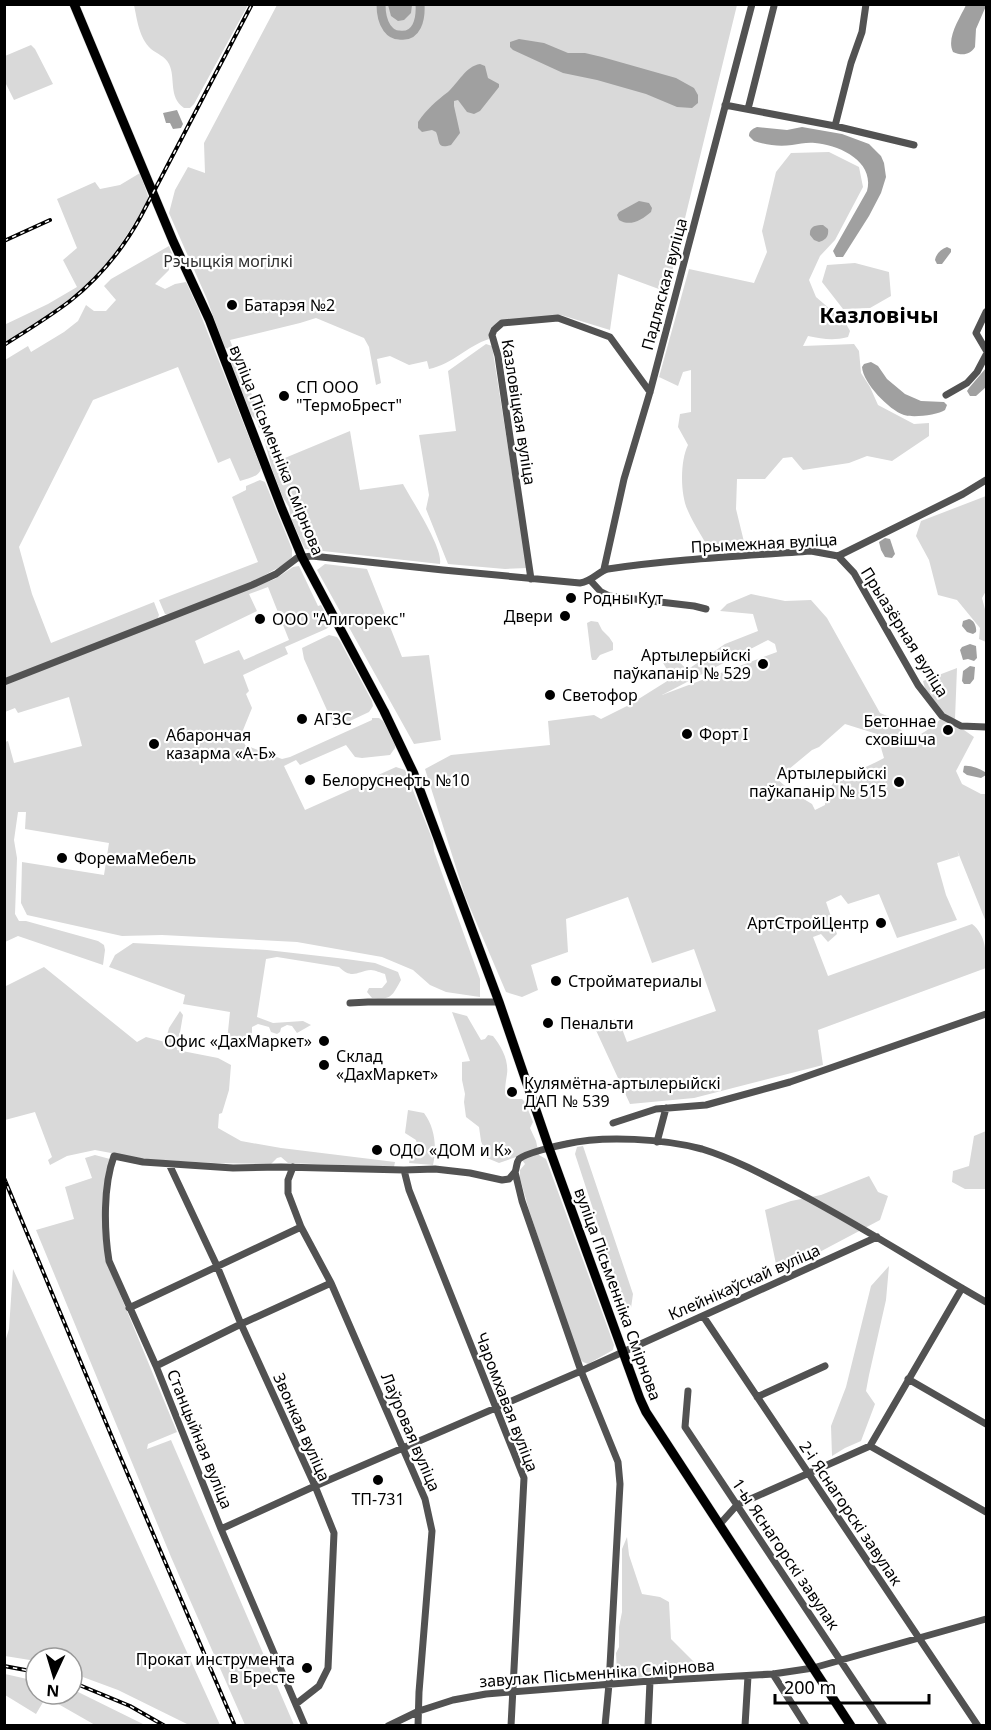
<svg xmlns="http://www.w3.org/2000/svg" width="991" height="1730" viewBox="0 0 991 1730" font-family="'Noto Sans',sans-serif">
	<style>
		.green { fill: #d9d9d9; fill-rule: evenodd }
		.water { fill: #a0a0a0 }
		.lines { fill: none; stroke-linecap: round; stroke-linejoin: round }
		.river { stroke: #a0a0a0; stroke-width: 9 }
		.major-casing { stroke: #dbdbdb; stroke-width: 10 }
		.minor { stroke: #525252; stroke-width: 7 }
		.major { stroke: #000; stroke-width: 9 }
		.rail-casing { stroke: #000; stroke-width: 4 }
		.rail { stroke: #fff; stroke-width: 1.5; stroke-dasharray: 4.5; stroke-linecap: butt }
		.poi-dot { fill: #000; stroke: #fff; stroke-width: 2 }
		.labels { text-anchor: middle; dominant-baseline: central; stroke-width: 4.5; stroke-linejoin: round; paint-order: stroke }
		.park-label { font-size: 16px; fill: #303030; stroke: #fff }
		.street-label { font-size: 16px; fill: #000; stroke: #fff }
		.poi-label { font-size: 16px; fill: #000; stroke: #fff; text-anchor: start }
		.district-label { font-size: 22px; font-weight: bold; fill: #000; stroke: #fff }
	</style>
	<rect width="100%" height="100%" fill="#fff"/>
	<!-- green -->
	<path class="green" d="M134,5H248L194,104L190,108H184C168,97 176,78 169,64C165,56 157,54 151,49C139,38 137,19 134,5Z
		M277,5H737L667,292L618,274L610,330L561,315L504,321L491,327L489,333V339C467,346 453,364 429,369L427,361L409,365L390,356L377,359L381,383L376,385L369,347L364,338L316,318L300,323L230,340L233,348L228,349L224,347L207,299L169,213L175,190L188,167L205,173L204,143Z
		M31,45L35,49L53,84L14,100L5,82V56Z
		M829,152L859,167L863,187L835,240L820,256L809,280L816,297L845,322L850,331L848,337C833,341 823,339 808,336L803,346L854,344L859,351L861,373L870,387L878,405L914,424L929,423V436L892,461L867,456L849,463L803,470L792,457L783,458L765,479H737L736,509L746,550L711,553C704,539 694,525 688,511C680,494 680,461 688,445L678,427L680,414L691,412V370L683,372L678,386L659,377L689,269L754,283L767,252L762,231L776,172L791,153Z
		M140,173L149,199C134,224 119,249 100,272C74,302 40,324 5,343L4,325L48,304L77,287L63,260L77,248L57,199L95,182L100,189L120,185Z
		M169,246L174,259L168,263L169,270L155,284L165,289L175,284L186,282L198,308L261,468C260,477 248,478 240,481L230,458L218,463L178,367L93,400L19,547L32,594L51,643L154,602L159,615L157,620L170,615L165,614L159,600L258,562L232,497L246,490V486L260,480L265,482L292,549V557C281,570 262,572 253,587L275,579L293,567L299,566L318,606L321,605L331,624L329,627L326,629L285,647L288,654L243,675L249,691L246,694L252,708L241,735L245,745L282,759L290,757L372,720V718H379L383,721L395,743V748L390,755L362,758L355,757L346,745L300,765L296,760L284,766L305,810L361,785L367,780L396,767L405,770L433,841L434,851L480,979V997L446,992L430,985L413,970L382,957L297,942L162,935L122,936L27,915L21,903L22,862L104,875L109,843L25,829L26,812H18L14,840L17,858L15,914L19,921H26L98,941L104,945L105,950L103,965L18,936L5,942V742L8,741L14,763L82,746L69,697L18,713L15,708L5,712V360L28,346L31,352L64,332L78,321L86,305L94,311H106L116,300L104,286L111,279ZM268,587L289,640L244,660L239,650L204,664L195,641L257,611L249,594Z
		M855,263L889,272L891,296L870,308L843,309L822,282L827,265Z
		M486,344L492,346L527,568L505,569L448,564L426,509L429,495L419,435L456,431L448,371Z
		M234,352L265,426L259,428L256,420L250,414L229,358Z
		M350,431L360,490L403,484C412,501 443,547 440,564L305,549L291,519L289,507L282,496L272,469L264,439L265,436L269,434L280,460Z
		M986,496V591L982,598L986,613V642L979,639L980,628L957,600L938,595L929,560L916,536L921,521Z
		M325,564L367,569L402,657L429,655L441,740L414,744L317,570Z
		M751,594L785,601L811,600L827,618L880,713L892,718L910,741L932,727L944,716L926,692L923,681L957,668L955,719L964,730L974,737L956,771L962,784L981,794H986V922L957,850L959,856L937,863L946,895L957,920L897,938L879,894L848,904L841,895L826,902L837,934L828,942L821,934L813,937L828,976L972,924C986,935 986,951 986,968L818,1030L823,1065L694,1098L630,1104L594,1026L618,1018L627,1042L716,1011L694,949L652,963L628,897L566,919L568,952L531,965L538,990L522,997L506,992L465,896L425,769L451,755L550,745L548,721L594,715L601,719L629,705L672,678L659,656L669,651L687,670L725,644L758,631L753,614L720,611L727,604ZM768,640L775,644L777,652L662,695ZM845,724L877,734L884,758C876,762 866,768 858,769C839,773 827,785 825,805L815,810L812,804L792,792L777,779L812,750L819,747Z
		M591,621L598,622L602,630L609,637L613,643V650L600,655L596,660H592L591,656L587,623Z
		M329,635L337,637L340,641L372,701L373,706L369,712L335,728L304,659L302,648Z
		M133,943L267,950L346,959L375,963L398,972L401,980C392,996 392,1000 372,998L367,992L369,988H382L387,982L385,974C381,973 375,970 371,970C358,971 352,980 339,967L277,957L266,959L257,1017L273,1023L303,1021L311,1025L297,1033L292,1026L287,1025L281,1028L280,1032L277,1034L271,1032L269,1027L258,1024L252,1027V1033L250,1043L227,1041L230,1012L183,1004L185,995L109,967L115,955Z
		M44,967L137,1042L146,1037L165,1042L169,1028L180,1011L183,1015L177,1050L218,1058L231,1065L229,1090L222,1113L219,1114L218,1128L241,1141L281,1148L395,1162L394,1167L288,1163L281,1157L277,1158L271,1164L215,1163L143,1159L95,1150L67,1156L50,1165L48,1160L52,1157L35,1112L5,1120L4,987Z
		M452,1012L467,1016L481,1040L485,1039L488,1035L493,1036C501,1046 509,1060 507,1074C506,1081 505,1086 505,1094L514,1099H522L525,1102L533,1122L530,1128L536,1141L539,1155L546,1159L614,1345L613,1350L588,1364L583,1362L579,1358L529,1210L520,1178V1170L525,1164L519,1156L499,1163L487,1158L481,1141L479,1127L466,1117L464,1102L465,1094L462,1080V1062L470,1061Z
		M408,1110L424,1113C435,1128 437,1147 433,1165L409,1163L412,1150L418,1148L416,1140L405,1133Z
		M986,1131V1189H965L952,1182L953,1171L969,1166L974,1136Z
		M583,1146L633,1294L631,1308L626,1310L575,1154L577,1147Z
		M95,1155L110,1159L106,1172L105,1258L177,1432L148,1444L147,1449L171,1440L294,1725H245L171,1557L36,1230L74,1219L65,1187L92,1178L85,1158Z
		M869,1176L878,1192L888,1196L880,1220L778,1274L765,1210L791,1201L821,1195Z
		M889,1266L886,1300L869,1375L866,1391L875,1404L861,1441L845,1448L832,1456L831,1426L846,1387L871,1286Z
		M13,1269L220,1725H189L118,1690L72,1673V1658H36V1661L5,1656L4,1345L9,1329Z
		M627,1537L629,1555L642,1594L660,1597L669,1602L671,1639L697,1665V1670L694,1673L622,1679L617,1674L616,1653L619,1647V1627L622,1612V1549Z
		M5,1674L36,1681V1694H72V1689L145,1725H95L46,1697L36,1714L5,1695Z"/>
	<!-- water -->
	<path class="water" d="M388,5H412L411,13L404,20L398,21L391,16Z
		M966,5H986V6L976,29L975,47C970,55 962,56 953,52C946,38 960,18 966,5Z
		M519,39L544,43L568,53H585L602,57L676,78L694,88L698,95V103L692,108L677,107L646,94L597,80L563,73L513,50L510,47V42Z
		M480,64L485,66L488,78L499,84V87L480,111L474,114L467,112L458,100L454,101V106L460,133L451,145C436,150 440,140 436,132L432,130L422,132L418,128V122C427,109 436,101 448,92C458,83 466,66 480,64Z
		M177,110L183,124L181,128L173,129L170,123H166L163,113Z
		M757,127L787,130L802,127L842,134L869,144L881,156L884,163L886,177L881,193L869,216L843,257H836L833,251L867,191C875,161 839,145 815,143C807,142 800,144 792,145C779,147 766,145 754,141L749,136C749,131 752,129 757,127Z
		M639,201L649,203L652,208L651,212C642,220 630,227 619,220L617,215L619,212Z
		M823,225L828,229C829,236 826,240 819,242L814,240L810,235C809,226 816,225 823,225Z
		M947,247L951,249V252L942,264H937L935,260C936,254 941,249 947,247Z
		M871,362L878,366L887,379L905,394L921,401L944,402L947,405L945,410C938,415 913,418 904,415C889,410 863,383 862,367L864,364Z
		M986,368V387L976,396H970L967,391L969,388Z
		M885,538L890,539L895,554L892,558L885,557L881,550L879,542Z
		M969,619C974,620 977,627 976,632L973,634L967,632L962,626L963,621Z
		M970,644L976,646L977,658L974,661L968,659L963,660L960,650L962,647Z
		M970,666L975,667L974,679L970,684H964L962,681L963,671Z
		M964,766C970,765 980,769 985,772L986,775L981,778L967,775L963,772Z"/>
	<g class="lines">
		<!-- river -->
		<path class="river" d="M381,4C381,13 382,21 387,28C390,32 394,35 399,35C417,38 421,19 420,4"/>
		<defs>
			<path id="major" d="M74,4L173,241L209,319L282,509L302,557L384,711L414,774L499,1002L549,1148L640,1399L646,1412L851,1726"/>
		</defs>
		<!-- major casing -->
		<use href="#major" class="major-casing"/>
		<!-- minor -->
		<path class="minor" d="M725,105L835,126L914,145
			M748,109L774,6
			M835,126L851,63L862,32L866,4
			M986,312L976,333L986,350
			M946,395L967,383L977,372L986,355
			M838,556L854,573L918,685L942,716L961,726L986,727
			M604,569L624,479L650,392L752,4
			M531,579L498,356L492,335L494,330L502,323L558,318L610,337L650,392
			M590,580L601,592L609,596L694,606L706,609
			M4,682L252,585L276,574L297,558L312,556L443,570L580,583C593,581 600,570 608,569C675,559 744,556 811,551L838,556L963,494L986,480
			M350,1003L368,1002H499
			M613,1123L656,1109L706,1105L790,1082L986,1014
			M657,1142L666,1108
			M169,1164L217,1266L241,1324L315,1486L334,1533L328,1668L319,1686L296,1704
			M293,1167L288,1180V1193L301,1227L331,1283L425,1499L432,1531L419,1692L418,1726
			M404,1170L409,1190L524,1478L511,1726
			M515,1172L522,1201L581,1371L618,1462L620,1484L609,1684L605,1726
			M129,1308L301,1227
			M703,1316L978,1726
			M156,1366L241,1324L331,1283
			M908,1379L986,1424
			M688,1391L685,1427L884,1726
			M757,1397L825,1366
			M870,1446L986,1512
			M719,1525L737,1505L870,1446L962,1288
			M221,1529L315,1486L581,1371L877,1237
			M773,1674L806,1726
			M305,1726L221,1529L156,1366L109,1261C104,1230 103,1186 114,1156L143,1162L233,1168L281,1167L404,1170L435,1169L470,1173L502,1180L509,1179C510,1178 514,1173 515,1172C517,1168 516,1163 519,1159C526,1153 556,1146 566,1144C604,1135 665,1139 702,1149C731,1158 758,1172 785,1186C854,1221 919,1264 986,1302
			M388,1726L419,1711L453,1700L486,1694L650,1681L773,1674L813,1668L986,1619
			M648,1726L650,1681
			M745,1726L748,1676"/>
		<!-- major -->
		<use href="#major" class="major"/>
		<defs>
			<path id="rail" d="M4,241L50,220
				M4,345C26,331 49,317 70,301C99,278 123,249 141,216L252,4
				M4,1178L114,1442L235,1726
				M4,1666L36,1672
				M72,1682L130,1706L165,1726"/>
		</defs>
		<!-- rail casing -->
		<use href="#rail" class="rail-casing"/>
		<!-- rail -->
		<use href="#rail" class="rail"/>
	</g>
	<!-- markers -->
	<g class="poi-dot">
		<circle cx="232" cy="305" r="6"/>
		<circle cx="284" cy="396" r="6"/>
		<circle cx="571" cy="598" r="6"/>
		<circle cx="565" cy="616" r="6"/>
		<circle cx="260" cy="619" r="6"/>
		<circle cx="763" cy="664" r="6"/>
		<circle cx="550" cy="695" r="6"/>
		<circle cx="302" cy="719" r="6"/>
		<circle cx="948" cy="730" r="6"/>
		<circle cx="687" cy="734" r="6"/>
		<circle cx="154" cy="744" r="6"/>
		<circle cx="310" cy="780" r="6"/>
		<circle cx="899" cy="782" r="6"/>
		<circle cx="62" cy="858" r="6"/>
		<circle cx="881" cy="923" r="6"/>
		<circle cx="556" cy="981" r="6"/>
		<circle cx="548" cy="1023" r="6"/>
		<circle cx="324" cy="1041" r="6"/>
		<circle cx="324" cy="1065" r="6"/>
		<circle cx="512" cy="1092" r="6"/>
		<circle cx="377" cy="1150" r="6"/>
		<circle cx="378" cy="1480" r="6"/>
		<circle cx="307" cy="1668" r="6"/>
	</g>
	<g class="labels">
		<!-- park labels -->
		<g class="park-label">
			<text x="228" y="261">Рэчыцкія могілкі</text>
		</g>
		<!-- street labels -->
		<g class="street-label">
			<text transform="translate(664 284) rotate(-75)">Падляская вуліца</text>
			<text transform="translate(519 412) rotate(81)">Казловіцкая вуліца</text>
			<text transform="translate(277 450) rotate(68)">вуліца Пісьменніка Смірнова</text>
			<text transform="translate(764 543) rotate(-3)">Прымежная вуліца</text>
			<text transform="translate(905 632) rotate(58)">Прыазёрная вуліца</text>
			<text transform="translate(744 1282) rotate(-24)">Клейнікаўскай вуліца</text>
			<text transform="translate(618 1294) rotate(70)">вуліца Пісьменніка Смірнова</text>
			<text transform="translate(507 1402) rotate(69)">Чаромхавая вуліца</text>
			<text transform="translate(302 1427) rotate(66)">Звонкая вуліца</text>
			<text transform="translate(411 1432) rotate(67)">Лаўровая вуліца</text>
			<text transform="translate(200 1439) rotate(68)">Станцыйная вуліца</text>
			<text transform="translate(851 1513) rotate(56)">2-і Яснагорскі завулак</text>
			<text transform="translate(786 1554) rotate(56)">1-ы Яснагорскі завулак</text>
			<text transform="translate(597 1673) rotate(-4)">завулак Пісьменніка Смірнова</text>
		</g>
		<!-- poi labels -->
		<g class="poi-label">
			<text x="244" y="305">Батарэя №2</text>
			<text x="296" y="387">СП ООО<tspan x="296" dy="18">"ТермоБрест"</tspan></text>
			<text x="583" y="598">Родны Кут</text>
			<text x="553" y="616" text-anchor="end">Двери</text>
			<text x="272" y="619">ООО "Алигорекс"</text>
			<text x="751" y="655" text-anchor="end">Артылерыйскі<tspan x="751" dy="18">паўкапанір № 529</tspan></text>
			<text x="562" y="695">Светофор</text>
			<text x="314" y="719">АГЗС</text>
			<text x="936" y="721" text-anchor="end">Бетоннае<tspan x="936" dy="18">сховішча</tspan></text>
			<text x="699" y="734">Форт I</text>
			<text x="166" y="735">Абарончая<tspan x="166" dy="18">казарма «А-Б»</tspan></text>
			<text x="887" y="773" text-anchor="end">Артылерыйскі<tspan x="887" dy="18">паўкапанір № 515</tspan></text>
			<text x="322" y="780">Белоруснефть №10</text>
			<text x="74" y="858">ФоремаМебель</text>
			<text x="869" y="923" text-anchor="end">АртСтройЦентр</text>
			<text x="568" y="981">Стройматериалы</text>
			<text x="560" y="1023">Пенальти</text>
			<text x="312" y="1041" text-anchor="end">Офис «ДахМаркет»</text>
			<text x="336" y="1056">Склад<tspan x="336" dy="18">«ДахМаркет»</tspan></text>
			<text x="524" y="1083">Кулямётна-артылерыйскі<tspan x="524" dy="18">ДАП № 539</tspan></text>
			<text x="389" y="1150">ОДО «ДОМ и К»</text>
			<text x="378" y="1499" text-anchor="middle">ТП-731</text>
			<text x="295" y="1659" text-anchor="end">Прокат инструмента<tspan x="295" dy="18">в Бресте</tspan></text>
		</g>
		<!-- district labels -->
		<g class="district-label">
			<text x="879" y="314">Казловічы</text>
		</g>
	</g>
	<!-- border -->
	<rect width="991" height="1730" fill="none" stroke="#000000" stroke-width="12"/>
	<!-- north arrow -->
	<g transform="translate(54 1676) rotate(184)"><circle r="28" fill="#ffffff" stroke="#999999" stroke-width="1.5"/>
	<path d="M0-4.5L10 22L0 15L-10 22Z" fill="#000000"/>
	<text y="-9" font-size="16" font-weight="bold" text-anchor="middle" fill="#000000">N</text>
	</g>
	<!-- scale -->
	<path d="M775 1694v9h154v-9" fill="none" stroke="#000000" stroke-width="3"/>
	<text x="784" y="1694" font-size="18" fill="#000000" stroke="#ffffff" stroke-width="4.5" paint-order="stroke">200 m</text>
</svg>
